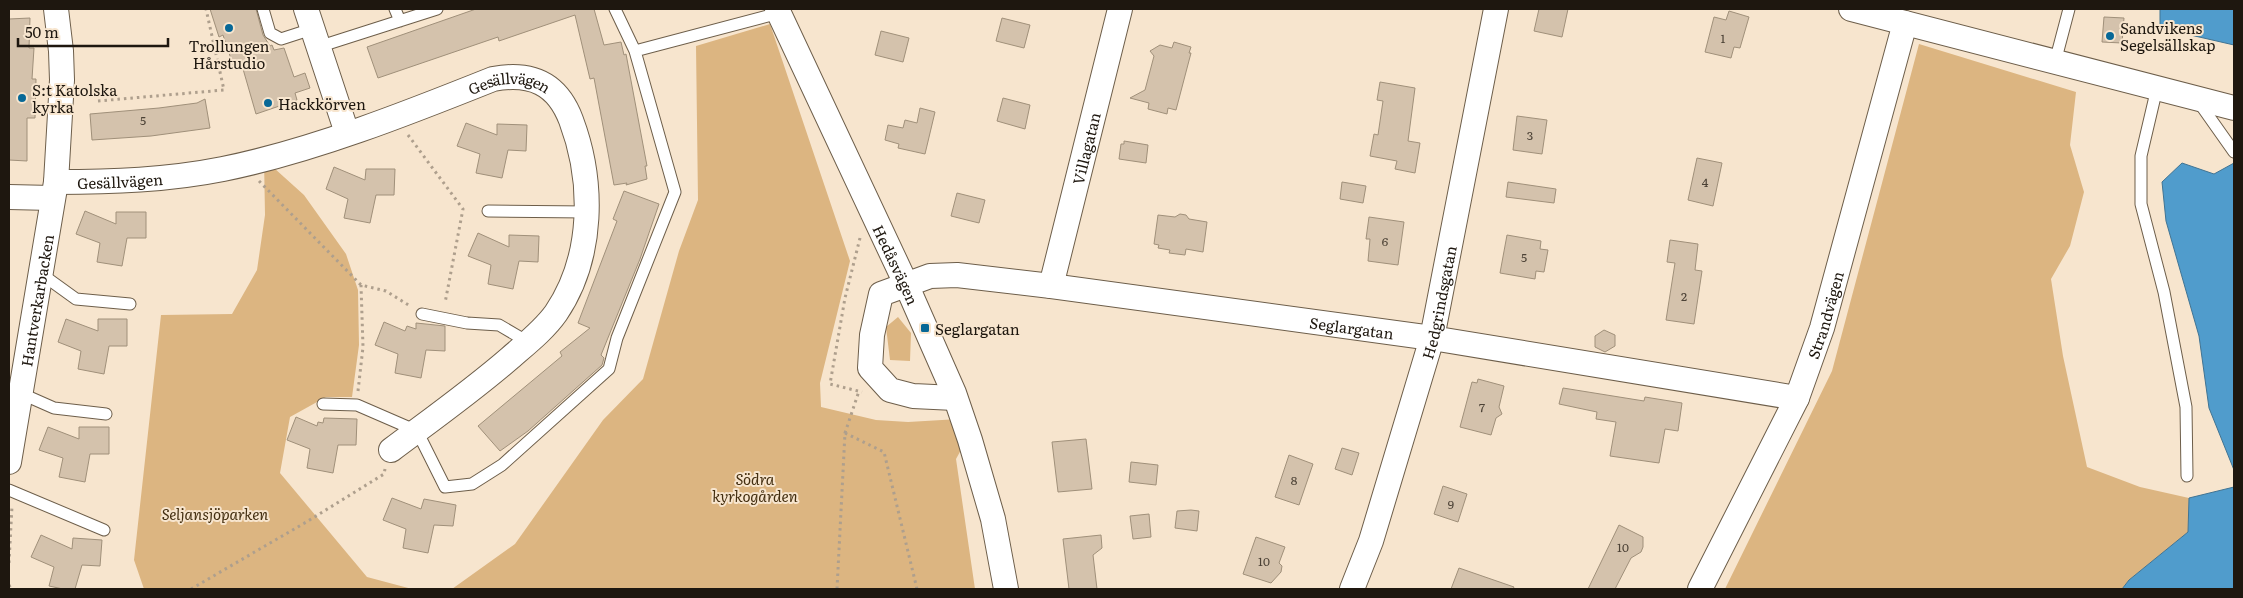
<svg xmlns="http://www.w3.org/2000/svg" width="2243" height="598" viewBox="0 0 2243 598" font-family="Literata,serif">
	<style>
		.green { fill: #dcb581 }
		.water { fill: #509ccc; stroke: #417493 }
		.building { fill: #d4c2ac; stroke: #a0907a }
		.lines { fill: none; stroke-linecap: round; stroke-linejoin: round }
		.service-casing { stroke: #6d5e4a; stroke-width: 13 }
		.minor-casing { stroke: #6d5e4a; stroke-width: 26 }
		.path { stroke: #ae9f8d; stroke-width: 3; stroke-dasharray: 2.5 4; stroke-linecap: butt }
		.service { stroke: #fff; stroke-width: 11 }
		.minor { stroke: #fff; stroke-width: 24 }
		.poi-dot { fill: #076897; stroke: #f7e5ce; stroke-width: 2 }
		.labels { text-anchor: middle; dominant-baseline: central; stroke-width: 4; stroke-linejoin: round; paint-order: stroke }
		.number-label { font-size: 12px; fill: #4c4236 }
		.poi-label { font-size: 15px; fill: #1e170f; stroke: #f7e5ce; text-anchor: start }
		.street-label { font-size: 15px; fill: #1e170f; stroke: #f7e5ce }
		.park-label { font-size: 15px; font-style: italic; fill: #432e10; stroke: #f7e5ce }
	</style>
	<rect width="100%" height="100%" fill="#f7e5ce"/>
	<!-- green -->
	<path class="green" d="M770,24L850,261L820,383L821,407L876,420L908,422L959,419L966,441L956,459L975,589H452L515,544L603,420L643,379L679,251L698,200L696,46Z
		M1919,44L2076,92L2070,145L2084,192L2070,246L2051,279L2063,356L2087,467L2140,487L2189,498L2188,532L2129,580L2122,589H1725L1832,371Z
		M264,159L304,195L346,254L358,290L359,345L352,397H326L290,417L280,473L367,577L412,589H144L134,560L161,315L232,314L257,270L265,215Z
		M898,317L911,333L910,361L890,360L886,327Z"/>
	<!-- water -->
	<path class="water" d="M2160,9H2234V45L2160,28Z
		M2182,163L2214,174L2234,163V470L2209,408L2199,336L2166,221L2162,182Z
		M2234,487V589H2122L2129,580L2188,532L2189,498Z"/>
	<!-- building -->
	<path class="building" d="M210,9H256L263,35L270,46L272,45L274,50L284,48L294,77L305,73L310,88L295,93L297,100L256,114L241,62L233,65L223,35L219,37Z
		M476,9H594L604,45L621,42L624,55L626,54L647,166H645L647,179L626,185L627,183L614,185L594,78L590,79L575,15L499,41L498,37L378,78L367,47Z
		M1539,9H1568L1562,37L1534,31Z
		M1729,11L1749,17L1740,48L1734,47L1731,58L1705,52L1714,17L1726,20Z
		M2104,17L2124,18L2122,43L2102,42Z
		M30,18L29,48H34L32,79H36L35,118H27V161L9,160V19Z
		M1002,18L1030,25L1024,48L996,41Z
		M881,31L909,38L903,62L875,55Z
		M1174,42L1191,47L1189,53H1191L1176,110L1168,108L1167,114L1148,109L1149,103L1130,98L1145,90L1154,56L1150,51L1160,45L1172,48Z
		M1380,82L1415,88L1408,141L1420,143L1415,173L1395,169L1397,161L1370,156L1374,134L1378,135L1383,101L1377,100Z
		M1003,98L1030,105L1025,129L997,121Z
		M205,99L210,128L151,136L92,140L90,114L159,108L197,103Z
		M920,108L935,112L925,154L898,148L899,144L885,140L888,125L903,128L905,120L917,123Z
		M1517,116L1547,120L1542,154L1513,150Z
		M466,123L497,135V124L527,125L526,151L508,150L502,178L476,173L480,154L457,146Z
		M1124,141L1148,145L1146,163L1119,159L1121,144H1124Z
		M1697,158L1722,163L1713,206L1688,200Z
		M334,167L365,180L366,169H395L394,195H376L370,223L344,218L348,199L326,189Z
		M1342,182L1366,186L1363,203L1340,199Z
		M1508,182L1556,189L1554,203L1506,197Z
		M624,191L659,204L640,259L601,355L604,358L602,365L528,431L500,451L478,426L562,356L560,352L590,328L578,323L617,221L613,219Z
		M957,193L985,200L979,223L951,216Z
		M85,211L116,224V212H146V238H127L122,266L97,262L100,243L76,234Z
		M1180,214L1186,215L1189,219L1207,222L1203,252L1186,249L1185,255L1169,253L1170,250L1158,248L1159,245L1154,244L1158,215L1175,217Z
		M1369,217L1404,222L1398,265L1368,261L1370,239H1366Z
		M478,233L509,247V235L539,236L538,262L519,261L513,289L488,284L491,265L468,256Z
		M1507,235L1541,241L1540,249L1548,250L1544,272L1536,271L1535,279L1500,273Z
		M1670,240L1698,244L1695,270L1702,271L1694,324L1666,320L1675,263L1667,262Z
		M66,319L98,331V319H127V346H109L104,374L78,369L81,351L58,342Z
		M384,322L405,331L407,326L416,329V323L445,326V351L426,350L421,378L395,373L398,354L375,345Z
		M1604,330L1615,335V346L1605,352L1595,347V336Z
		M1478,379L1504,386L1499,407L1502,414L1496,418L1491,435L1460,427L1472,382L1477,383Z
		M1563,388L1644,401L1645,397L1682,403L1678,431L1665,429L1659,463L1610,456L1616,422L1596,419L1597,412L1559,404Z
		M296,417L317,426L318,422L323,423L324,418L357,419L356,445H338L333,473L307,468L310,449L287,440Z
		M48,427L79,439V427H109V454H90L85,482L59,477L63,458L39,450Z
		M1086,439L1092,489L1058,492L1052,442Z
		M1342,448L1359,453L1352,475L1335,469Z
		M1289,455L1313,464L1299,505L1275,497Z
		M1131,462L1158,465L1156,485L1129,482Z
		M1443,486L1467,494L1458,522L1434,514Z
		M392,498L421,509L424,499L456,505L453,526L434,525L428,553L403,548L406,529L383,520Z
		M1191,510L1199,511L1197,531L1175,528L1177,511Z
		M1149,514L1151,537L1133,539L1130,516Z
		M1619,525L1643,537V547L1641,552L1631,558L1615,589H1588Z
		M41,535L72,549L73,538L102,540L100,566L82,565L75,589H63L49,586L54,567L31,557Z
		M1101,535L1102,548L1093,555L1097,589H1069L1063,539Z
		M1256,537L1285,547L1279,563L1282,566L1281,572L1271,583L1243,574Z
		M1459,568L1514,587L1513,589H1451Z"/>
	<g class="lines">
		<defs>
			<path id="service" d="M263,9L270,33L281,39L312,29
				M395,9L400,21
				M318,47L437,9
				M635,51L779,13
				M2055,62L2069,9
				M2157,88L2141,156V204L2164,292L2186,407L2187,476
				M2198,101L2234,152
				M488,211L587,212
				M40,273L76,299L130,304
				M422,314L467,323L499,325L528,342
				M20,393L54,408L106,414
				M323,404L357,405L417,431L445,487L472,484L502,465L609,369L617,338L675,192L635,51L615,9
				M9,490L104,530"/>
			<g id="minor">
				<path d="M306,9L347,133"/>
				<path id="s1" d="M777,9L906,284L954,393L970,440L993,519L1006,589"/>
				<path d="M1851,9L2234,108"/>
				<path id="s2" d="M56,182C112,182 168,180 223,169C312,151 408,113 493,79C531,72 557,83 571,120C594,181 594,257 556,313C544,330 526,344 510,358C472,391 431,420 391,450"/>
				<path d="M9,197L52,198"/>
				<path id="s3" d="M1051,286L1120,9"/>
				<path id="s4" d="M955,398L913,396L890,390L870,368L872,335L881,294L930,276L957,275L1051,286L1432,338L1797,398"/>
				<path id="s5" d="M9,462L56,182L62,80L61,51L56,9"/>
				<path id="s6" d="M1352,589L1371,541L1432,338L1496,9"/>
				<path id="s7" d="M1700,589L1797,398L1822,328L1905,23"/>
			</g>
		</defs>
		<!-- service casing -->
		<use href="#service" class="service-casing"/>
		<!-- minor casing -->
		<use href="#minor" class="minor-casing"/>
		<!-- path -->
		<path class="path" d="M98,101L224,90L206,9
			M408,135L463,209L445,303
			M259,181L361,285L386,291L410,306
			M860,238L845,298L830,384L862,392
			M358,391L363,347L361,285
			M845,433L884,452L917,589
			M9,563L12,506
			M9,585L11,589
			M191,589L308,521L384,474L385,469
			M837,589L845,433L859,391"/>
		<!-- service -->
		<use href="#service" class="service"/>
		<!-- minor -->
		<use href="#minor" class="minor"/>
	</g>
	<!-- markers -->
	<g class="poi-dot">
		<circle cx="229" cy="28" r="5"/>
		<circle cx="2110" cy="36" r="5"/>
		<circle cx="22" cy="98" r="5"/>
		<circle cx="268" cy="103" r="5"/>
		<rect x="920" y="323" width="10" height="10" rx="2.5"/>
	</g>
	<g class="labels">
		<!-- number labels -->
		<g class="number-label">
			<text x="1723" y="38">1</text>
			<text x="143" y="120">5</text>
			<text x="1530" y="135">3</text>
			<text x="1705" y="182">4</text>
			<text x="1385" y="241">6</text>
			<text x="1524" y="257">5</text>
			<text x="1684" y="296">2</text>
			<text x="1482" y="407">7</text>
			<text x="1294" y="480">8</text>
			<text x="1451" y="504">9</text>
			<text x="1623" y="547">10</text>
			<text x="1264" y="561">10</text>
		</g>
		<!-- poi labels -->
		<g class="poi-label">
			<text x="2120" y="27">Sandvikens<tspan x="2120" dy="17">Segelsällskap</tspan></text>
			<text x="229" y="45" text-anchor="middle">Trollungen<tspan x="229" dy="17">Hårstudio</tspan></text>
			<text x="32" y="89">S:t Katolska<tspan x="32" dy="17">kyrka</tspan></text>
			<text x="278" y="103">Hackkörven</text>
			<text x="935" y="328">Seglargatan</text>
		</g>
		<!-- street labels -->
		<g class="street-label">
			<text stroke="none"><textPath href="#s2" startOffset="469">Gesällvägen</textPath></text>
			<text stroke="none"><textPath href="#s3" startOffset="142">Villagatan</textPath></text>
			<text stroke="none"><textPath href="#s2" startOffset="64">Gesällvägen</textPath></text>
			<text stroke="none"><textPath href="#s1" startOffset="282">Hedåsvägen</textPath></text>
			<text stroke="none"><textPath href="#s5" startOffset="164">Hantverkarbacken</textPath></text>
			<text stroke="none"><textPath href="#s6" startOffset="300">Hedgrindsgatan</textPath></text>
			<text stroke="none"><textPath href="#s7" startOffset="302">Strandvägen</textPath></text>
			<text stroke="none"><textPath href="#s4" startOffset="648">Seglargatan</textPath></text>
		</g>
		<!-- park labels -->
		<g class="park-label">
			<text x="755" y="478">Södra<tspan x="755" dy="17">kyrkogården</tspan></text>
			<text x="215" y="513">Seljansjöparken</text>
		</g>
	</g>
	<!-- border -->
	<rect width="2243" height="598" fill="none" stroke="#1e170f" stroke-width="20"/>
	<!-- scale -->
	<path d="M18 38v8h150v-8" fill="none" stroke="#1e170f" stroke-width="2.5"/>
	<text x="25" y="38" font-size="15" fill="#1e170f" stroke="#f7e5ce" stroke-width="4" paint-order="stroke">50 m</text>
</svg>
